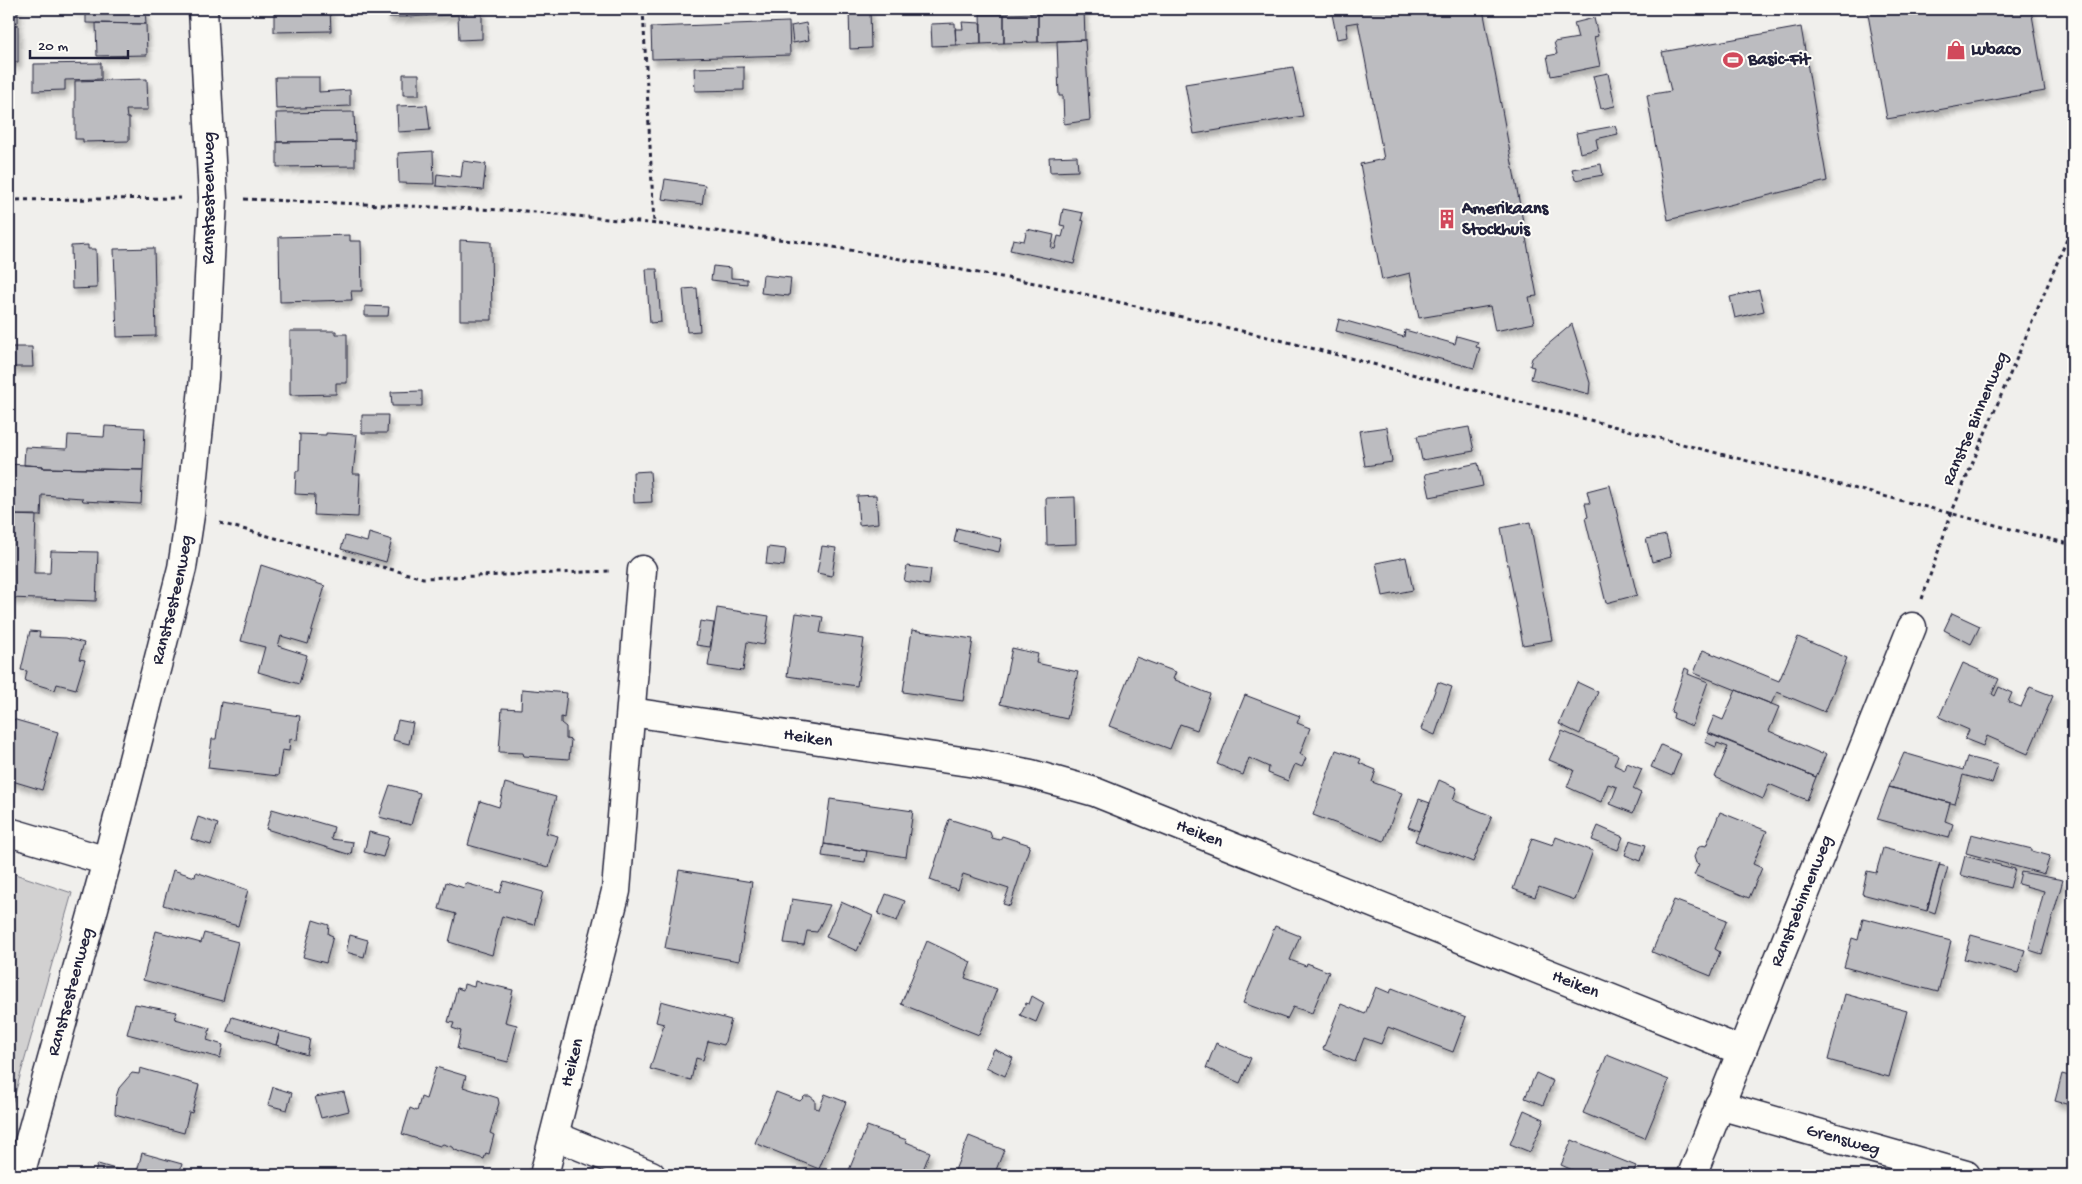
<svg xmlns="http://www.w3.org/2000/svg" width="2082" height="1184" viewBox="0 0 2082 1184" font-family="'Gochi Hand',sans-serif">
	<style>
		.green { fill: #d2d1d1; stroke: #7a7a86 }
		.building { fill: #bcbcc0; stroke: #22223b; filter: url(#shadow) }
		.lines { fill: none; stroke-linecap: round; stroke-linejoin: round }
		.minor-casing { stroke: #22223b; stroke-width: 31 }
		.tertiary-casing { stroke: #22223b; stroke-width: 31 }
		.path { stroke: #22223b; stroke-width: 3; stroke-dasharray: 4 4; stroke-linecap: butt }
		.minor { stroke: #fdfcf7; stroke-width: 28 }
		.tertiary { stroke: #fdfcf7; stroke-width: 28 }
		.labels { text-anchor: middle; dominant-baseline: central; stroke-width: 4; stroke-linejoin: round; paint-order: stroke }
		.poi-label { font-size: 18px; font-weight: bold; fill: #22223b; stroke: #fdfcf7; text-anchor: start }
		.street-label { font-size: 18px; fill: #22223b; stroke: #fdfcf7 }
	</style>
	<defs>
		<filter id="shadow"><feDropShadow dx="3" dy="5.5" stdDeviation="2.5" flood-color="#0004"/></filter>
	</defs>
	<rect width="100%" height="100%" fill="#f0efec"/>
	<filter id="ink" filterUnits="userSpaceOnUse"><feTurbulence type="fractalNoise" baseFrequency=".02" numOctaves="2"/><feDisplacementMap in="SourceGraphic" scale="10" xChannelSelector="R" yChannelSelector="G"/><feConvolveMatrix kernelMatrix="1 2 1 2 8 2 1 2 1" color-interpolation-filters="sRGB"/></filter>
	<g filter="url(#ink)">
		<!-- green -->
		<path class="green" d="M9,872L72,893L9,1115Z"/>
		<!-- building -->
		<path class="building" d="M9,9H18V22H9Z
			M73,9H145L86,10Z
			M145,9L146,24L86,23V10Z
			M274,9H330L331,31L274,32Z
			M388,9H406L407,17H388Z
			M406,9H427V16L407,17Z
			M427,9H482V39L459,40L458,15L427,16Z
			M849,9H870L871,48L850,49Z
			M1038,9H1084L1085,40L1038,42Z
			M1331,9H1466L1467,11L1483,9L1537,296L1529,297L1534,323L1495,331L1490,306L1419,318L1410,273L1382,280L1360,164L1384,159L1358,22L1346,24L1348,37L1337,39Z
			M1867,9H2031L2045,91L1887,119Z
			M1038,13V42L1004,43V14Z
			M980,14H1004V43L981,44Z
			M1594,18L1598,36L1594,37L1600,66L1551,76L1547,56L1557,54L1554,42L1578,38L1574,23Z
			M789,22L790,55L652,59L651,27Z
			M962,22L981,23V44L956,45L955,29H963Z
			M96,23L146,24L147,55L97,56Z
			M806,23L809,40L793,43L791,26Z
			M955,23L956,45L932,46L931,24Z
			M9,24L18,25V62H9Z
			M1801,27L1827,181L1668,220L1647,95L1671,91L1662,52Z
			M1085,40L1090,120L1064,124L1063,96H1059L1057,41Z
			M101,63V79L65,80V90L34,91V64Z
			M744,67V90L695,91L694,68Z
			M1293,67L1303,116L1194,134L1185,84Z
			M1608,73L1615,106L1601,109L1593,76Z
			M403,74H419V95H403Z
			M275,77H319V92L350,90V106L276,109Z
			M147,79L148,110H126L127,118H129V141L83,142V139H75V81Z
			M427,105L430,130L398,132L397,106Z
			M354,112L355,141L277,142L276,113Z
			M1615,126L1618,134L1596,139L1598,149L1580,153L1576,133Z
			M355,141V166L277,167V142Z
			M433,151L434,184L399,183L398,153Z
			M1077,156L1078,171L1050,172L1049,157Z
			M463,161L486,164L483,190L436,186L437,174L461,177Z
			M1601,164L1603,175L1575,180L1572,169Z
			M665,179L705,185L702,204L662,199Z
			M1063,209L1083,213L1081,220L1084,221L1074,264L1010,250L1013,239L1024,241L1027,229L1054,235L1051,248L1055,249L1058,236L1062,237L1065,226L1060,225Z
			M350,235V241H361L362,291H351L352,300L280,302L279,237Z
			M460,240L491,242L492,320H460Z
			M88,245V249H96L97,288L72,289L71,246Z
			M154,248L156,336L117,337L114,249Z
			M713,266L731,268V278L747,279V284L711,280Z
			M646,269H657L661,322L650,323Z
			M763,275L791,278L789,296L761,293Z
			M697,288L700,331L687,332L683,289Z
			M1759,290L1764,311L1735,318L1730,297Z
			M365,306L389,307L388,316H365Z
			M1339,319L1404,337L1405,330L1455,344L1457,336L1478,342L1476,347L1480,348L1474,368L1336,331Z
			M1572,324L1590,383L1589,394L1531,379L1534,367L1530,366L1532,358Z
			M290,331H336V334H347V383H336V394L290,395Z
			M9,347H32L33,367H9Z
			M422,391V406H392L391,392Z
			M362,415H388L387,433H362Z
			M105,426L145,428L143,470L43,468V466L24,465L25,447L67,449L68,435L104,437Z
			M1387,427L1392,462L1365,466L1359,431Z
			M1469,427L1474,451L1422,460L1417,436Z
			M326,433L357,435L353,474H360L358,517L314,515L315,495L295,494L296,471H299L300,435L298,434L326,435Z
			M1478,463L1483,486L1430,497L1425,474Z
			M9,464L43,466V468L143,470L141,504L83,501L82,498L42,495L41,516L9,515Z
			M650,471L652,502L634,503L633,472Z
			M1610,485L1637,595L1606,603L1585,518L1588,517L1585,503H1590L1587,491Z
			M876,495L878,523L859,525L857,496Z
			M1075,497L1076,544L1047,545L1046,498Z
			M9,515H36L34,573H50L51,551L98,552L96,601L9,598Z
			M1530,522L1552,640L1523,645L1501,528Z
			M957,528L1002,539L999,552L954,542Z
			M369,533L392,540L386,562L341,549L345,536L367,542Z
			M1666,535L1671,557L1652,562L1646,539Z
			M822,546L836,548L832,576L817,573Z
			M768,547L786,549L784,566L766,564Z
			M1406,557L1413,590L1383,596L1376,563Z
			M261,565L325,586L308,644L281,636L278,646L307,655L299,684L258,672L265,647L241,641Z
			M907,566L931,569L929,585L904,581Z
			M717,608L769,616L764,645L747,642L743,671L708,666Z
			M796,613L823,617L820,633L864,639L857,686L787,676Z
			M1952,613L1980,626L1971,644L1944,630Z
			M700,621L714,623L710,647L696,645Z
			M912,630L973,639L963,701L903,692Z
			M30,631L40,632L39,637L66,638L84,643L79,659L85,660L76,689L57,684L55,690L25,681L27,671L21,670Z
			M1798,637L1847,658L1825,712L1777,692L1771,704L1694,673L1703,650L1779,681Z
			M1012,648L1038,654L1036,663L1078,672L1067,719L1000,704Z
			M1136,657L1176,672L1173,679L1210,694L1197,730L1180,724L1170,749L1109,726Z
			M1963,663L1999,679L1992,694L1995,696L1999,687L2012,693L2008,702L2021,707L2030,687L2053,696L2028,754L1987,736L1983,746L1965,739L1969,730L1939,717Z
			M1685,668L1689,670L1688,674L1708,682L1692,726L1673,718L1674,713L1671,712Z
			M1438,682L1452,687L1435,735L1421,729Z
			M1577,682L1598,692L1580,734L1559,724Z
			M522,689L567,693L564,718L561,717V723L566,727V739L571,740L569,759L524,756L523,753L499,752L502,708L521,709Z
			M1736,690L1779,707L1769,731L1822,754L1823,752L1826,754L1816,777L1707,733L1714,716L1723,720Z
			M1245,695L1300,716L1297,723L1310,728L1300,754L1306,758L1302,767L1295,764L1288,781L1268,773L1269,767L1249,758L1243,775L1217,764Z
			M221,702L272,710V712L300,716L297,740L290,739L289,751L282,750L278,776L208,768L212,739H216Z
			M9,718L58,732L42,790L9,780Z
			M398,720L413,723L409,744L393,740Z
			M1562,731L1618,755L1614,765L1625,770L1627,763L1642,769L1633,789L1641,793L1633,813L1610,804L1617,787L1608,784L1601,802L1567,787L1574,770L1549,760Z
			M1709,733L1816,777L1807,800L1769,784L1763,799L1715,777L1728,747L1717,743L1716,747L1705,742Z
			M1661,745L1681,754L1672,776L1651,767Z
			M1336,750L1361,759L1359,763L1376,770L1372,782L1402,793L1384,841L1313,815Z
			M1904,753L1963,770L1967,757L1998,765L1992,783L1963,775L1955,804L1889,787Z
			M1439,780L1457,788L1453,800L1492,816L1473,862L1451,853L1440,851L1415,841Z
			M505,783L556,797L546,833L558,836L549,867L468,845L480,801L499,807Z
			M390,785L420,793L411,825L379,817Z
			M1889,787L1950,803L1945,821L1953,824L1949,838L1877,819Z
			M830,799L913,811L906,857L824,844Z
			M1419,799L1430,803L1419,831L1408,827Z
			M272,809L334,827L331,839L353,842L351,855L266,829Z
			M1720,812L1767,831L1753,864L1762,868L1749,898L1694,875L1699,864L1696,863L1694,857L1698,848L1702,845L1706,846Z
			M198,817L218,824L211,845L191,839Z
			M949,819L990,832L992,838L1000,840L1002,836L1030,845L1010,906L1003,904L1009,889L963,874L958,890L930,880Z
			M1598,826L1623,837L1618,850L1592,840Z
			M369,832L389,837L383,857L364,852Z
			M1971,834L2032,849V851L2050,856L2044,874L1966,853Z
			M1556,837L1593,851L1575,900L1539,887L1535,897L1513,889L1532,838L1553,845Z
			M1630,840L1646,845L1641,861L1625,855Z
			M824,844L867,851L865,862L822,856Z
			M1883,848L1940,863L1927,911L1862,894L1867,871L1876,873Z
			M1965,856L2015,869L2010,888L1960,875Z
			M1939,865L1948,867L1935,913L1927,910Z
			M173,870L195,877L196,872L248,890L238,926L163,905Z
			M679,870L752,882L739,961L665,948Z
			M2021,872L2063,880L2042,954L2029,950L2044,891L2018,884Z
			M504,881L543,892L534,925L502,916L492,955L449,942L456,914L439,909L446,882L464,888L465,883L500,893Z
			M886,894L905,901L897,921L878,914Z
			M792,899L830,905L817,932L807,931L804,945L784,943Z
			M1674,900L1727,920L1715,949L1720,952L1711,976L1652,952Z
			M841,902L873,916L857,951L826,937Z
			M1863,918L1951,941L1938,992L1844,967L1852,938L1858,940Z
			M313,920L329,925L328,934L333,936L326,963L303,957Z
			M1275,926L1300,936L1290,960L1306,966L1307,963L1329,972L1312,1013L1293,1007L1287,1019L1243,1003Z
			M156,931L201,943L204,933L238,942L223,1001L143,980Z
			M350,935L368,940L364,957L346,952Z
			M1971,935L2025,950L2018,973L1964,959Z
			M927,941L971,962L965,978L997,989L979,1035L901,1004Z
			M475,981L513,990L505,1022L517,1025L508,1062L457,1049L461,1031L452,1028L454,1023L448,1022L457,988L463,990L464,984L474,987Z
			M1376,987L1390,993L1392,988L1466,1017L1453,1052L1388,1027L1381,1044L1364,1038L1355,1062L1323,1049L1341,1004L1365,1014Z
			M1845,994L1907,1011L1889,1077L1828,1060Z
			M1032,996L1044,1003L1036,1022L1020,1015L1026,1003L1029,1004Z
			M661,1001L731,1020L724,1045L708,1041L703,1060L696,1058L691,1080L650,1069L664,1024L656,1022Z
			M135,1004L177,1012L175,1019L210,1028L207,1040L223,1045L220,1058L127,1034Z
			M232,1017L280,1031L276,1045L227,1031Z
			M280,1031L310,1039L307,1055L276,1045Z
			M1216,1043L1251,1058L1240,1083L1206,1068Z
			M994,1049L1013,1058L1005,1076L986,1067Z
			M1607,1055L1669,1080L1645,1138L1583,1113Z
			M436,1067L466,1076L463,1087L498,1098L499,1103L490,1133L494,1135L489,1154L486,1153L484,1159L455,1150L453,1147L443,1144L440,1146L402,1134L410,1108L417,1111L421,1097L426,1099Z
			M140,1068L199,1085L192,1113L189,1112L184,1133L115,1114L116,1097L119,1088L132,1073L139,1074Z
			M1536,1073L1553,1081L1543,1105L1525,1098Z
			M2062,1074L2073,1077V1092L2070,1105L2055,1101Z
			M273,1087L292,1093L287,1110L268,1105Z
			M344,1092L349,1111L321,1118L315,1097Z
			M776,1092L800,1101L805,1096H810L815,1100V1108L819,1109L825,1094L846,1102L819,1169L755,1143Z
			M1524,1110L1544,1119L1530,1152L1510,1144Z
			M867,1126L907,1140L906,1142L930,1152L921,1175H847Z
			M969,1136L1004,1150L994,1175H953Z
			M1572,1140L1636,1166L1632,1175H1584L1561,1165Z
			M142,1153L182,1164L179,1175H94L98,1164L136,1175Z
			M407,1168L435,1175H406Z
			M1009,1168L1025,1175H1006Z"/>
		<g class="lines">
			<defs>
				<g id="minor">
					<path id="s1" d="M631,712L975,763L1031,774L1095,792L1742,1051"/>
					<path d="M9,832L107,861"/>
					<path id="s2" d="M1719,1105L1966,1175"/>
					<path d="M555,1136L651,1175"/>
					<path id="s3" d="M544,1175L616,891L642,570"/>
					<path id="s4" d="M1692,1175L1912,627"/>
				</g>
				<g id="tertiary">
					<path id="s5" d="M20,1175L107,861L182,568L190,515L204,378L213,198L203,9"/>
				</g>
			</defs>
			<!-- minor casing -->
			<use href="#minor" class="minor-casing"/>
			<!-- tertiary casing -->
			<use href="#tertiary" class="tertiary-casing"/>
			<!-- path -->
			<path class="path" d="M643,9L654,224
				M244,199L525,211L669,225L816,244L1046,285L1276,339L2073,545
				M9,200L183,198
				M220,523L423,578L611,571
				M1922,599L1951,514L2073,225"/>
			<!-- minor -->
			<use href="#minor" class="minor"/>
			<!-- tertiary -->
			<use href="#tertiary" class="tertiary"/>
		</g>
	</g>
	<!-- icons -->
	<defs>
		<symbol id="shop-bare" viewBox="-9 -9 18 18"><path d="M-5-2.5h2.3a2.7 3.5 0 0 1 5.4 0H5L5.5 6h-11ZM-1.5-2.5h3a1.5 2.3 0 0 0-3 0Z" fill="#d1495b" stroke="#fdfcf7" stroke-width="2.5" paint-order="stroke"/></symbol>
		<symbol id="stadium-bare" viewBox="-9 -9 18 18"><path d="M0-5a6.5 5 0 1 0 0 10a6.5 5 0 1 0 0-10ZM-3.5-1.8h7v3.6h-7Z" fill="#d1495b" stroke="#fdfcf7" stroke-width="2.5" paint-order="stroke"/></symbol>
		<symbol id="building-bare" viewBox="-9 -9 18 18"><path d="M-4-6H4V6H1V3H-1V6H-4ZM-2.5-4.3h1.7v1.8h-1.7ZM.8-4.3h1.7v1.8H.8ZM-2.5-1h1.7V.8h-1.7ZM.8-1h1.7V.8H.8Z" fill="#d1495b" stroke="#fdfcf7" stroke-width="2.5" paint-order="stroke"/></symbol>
	</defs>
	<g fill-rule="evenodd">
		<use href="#shop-bare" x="1942" y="36" width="28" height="28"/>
		<use href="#stadium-bare" x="1719" y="46" width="28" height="28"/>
		<use href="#building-bare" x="1433" y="205" width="28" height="28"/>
	</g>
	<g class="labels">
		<!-- poi labels -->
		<g class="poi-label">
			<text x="1971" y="50">Lubaco</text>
			<text x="1748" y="60">Basic-Fit</text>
			<text x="1462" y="209">Amerikaans<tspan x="1462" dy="21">Stockhuis</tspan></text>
		</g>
		<!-- street labels -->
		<g class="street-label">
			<text transform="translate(209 198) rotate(-90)">Ranstsesteenweg</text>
			<text transform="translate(1976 419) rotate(-67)">Ranstse Binnenweg</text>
			<text stroke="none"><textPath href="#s5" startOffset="595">Ranstsesteenweg</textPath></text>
			<text stroke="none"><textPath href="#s1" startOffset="179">Heiken</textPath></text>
			<text stroke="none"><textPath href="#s1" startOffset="584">Heiken</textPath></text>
			<text stroke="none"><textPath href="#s4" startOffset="295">Ranstsebinnenweg</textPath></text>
			<text stroke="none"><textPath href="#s1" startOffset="989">Heiken</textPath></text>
			<text stroke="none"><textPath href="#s5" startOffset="190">Ranstsesteenweg</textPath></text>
			<text stroke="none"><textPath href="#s3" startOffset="116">Heiken</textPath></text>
			<text stroke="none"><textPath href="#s2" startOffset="129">Grensweg</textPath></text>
		</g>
	</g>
	<!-- margin -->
	<rect width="2082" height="1184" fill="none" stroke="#fdfcf7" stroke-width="30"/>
	<rect x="15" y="15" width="2052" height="1154" fill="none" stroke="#22223b" stroke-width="2" filter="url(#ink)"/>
	<!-- scale -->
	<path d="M30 50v8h98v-8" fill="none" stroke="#22223b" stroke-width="2.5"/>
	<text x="38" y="50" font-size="15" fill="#22223b" stroke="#fdfcf7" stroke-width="4" paint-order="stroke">20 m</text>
</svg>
